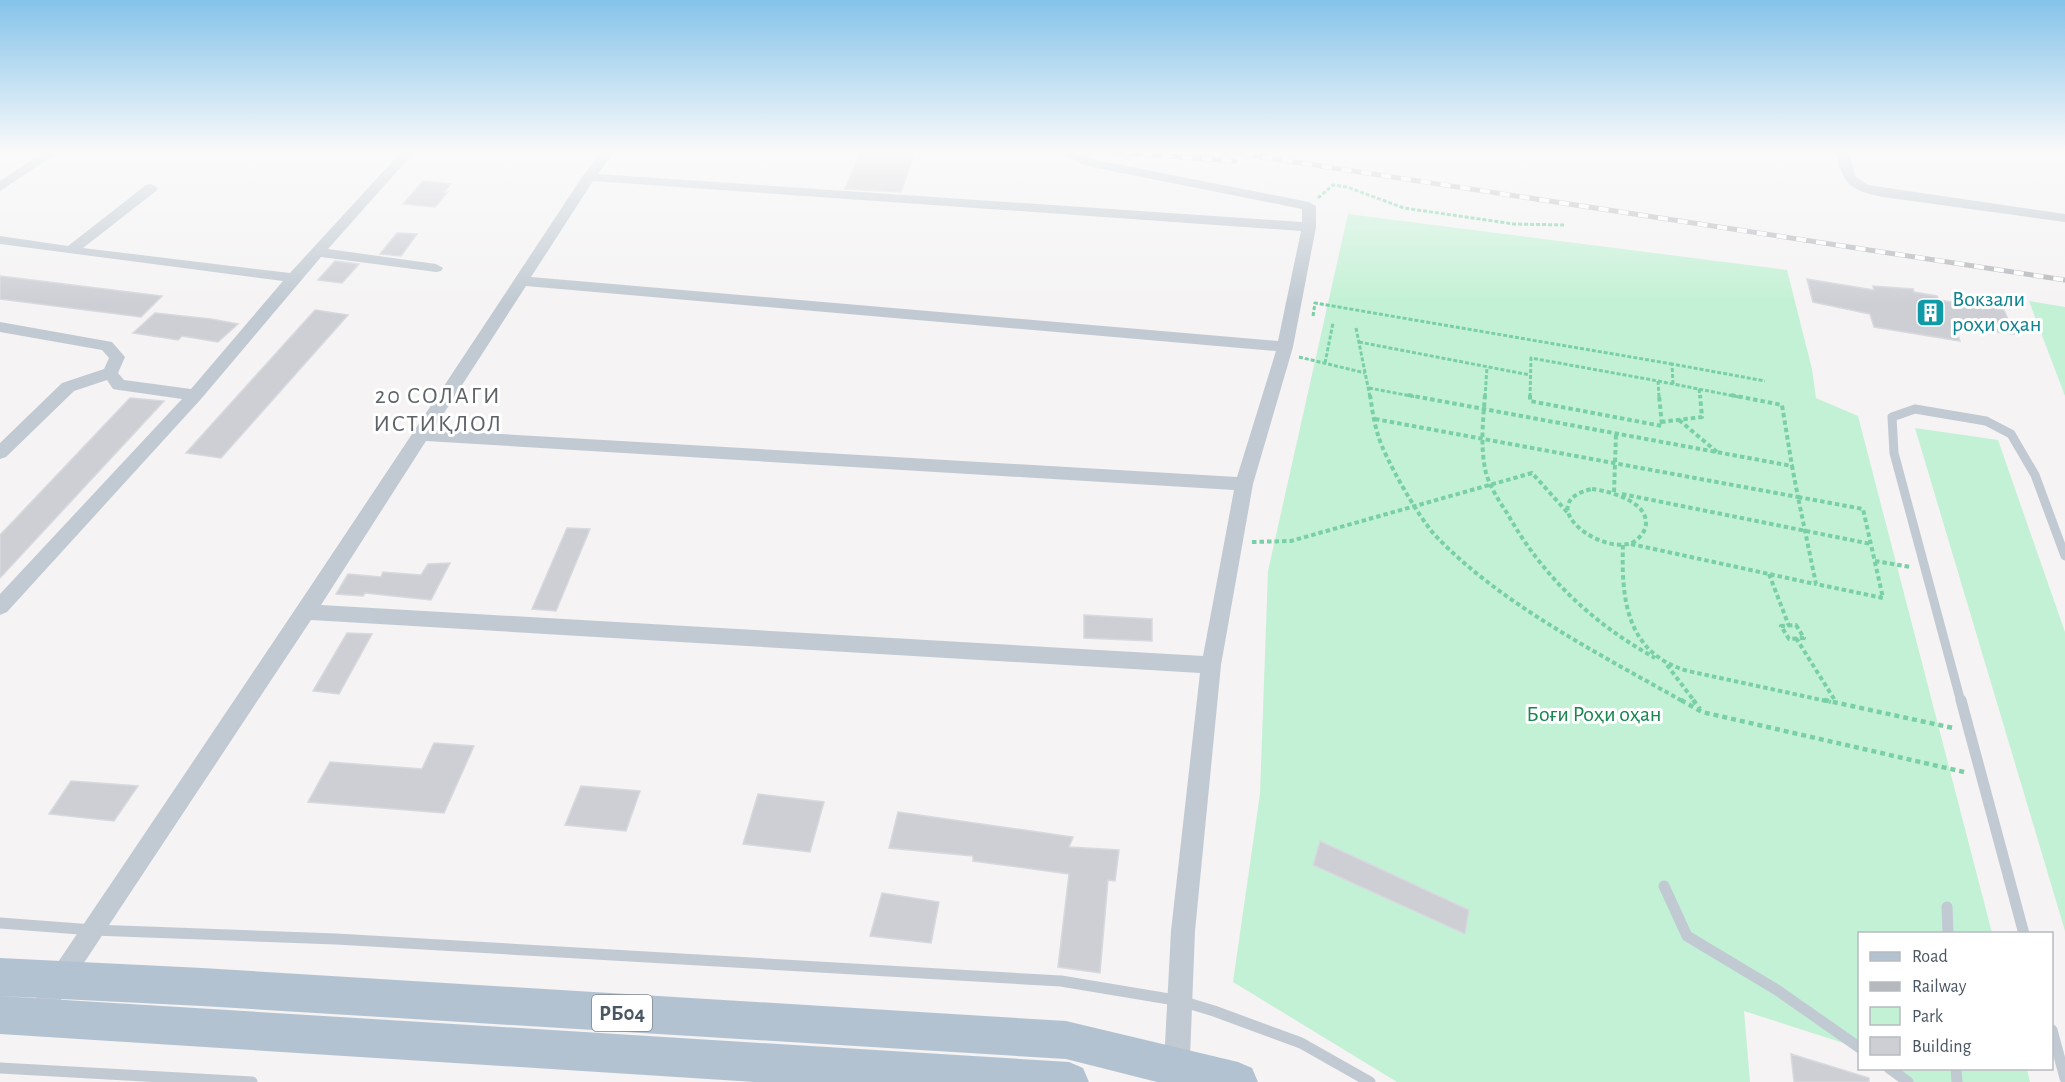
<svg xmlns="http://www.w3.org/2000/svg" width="2065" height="1082" viewBox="0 0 2065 1082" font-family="'Alegreya Sans',sans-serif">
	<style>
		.green { fill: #c3f1d5 }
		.building { fill: #cdcfd5; stroke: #d7d9de; stroke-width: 1.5 }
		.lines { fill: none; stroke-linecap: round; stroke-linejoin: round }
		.path-far2 { stroke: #7ad0a6; stroke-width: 3; stroke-dasharray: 4 2; stroke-linecap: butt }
		.path-far1 { stroke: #7ad0a6; stroke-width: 4; stroke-dasharray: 4.5 3; stroke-linecap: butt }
		.path { stroke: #7ad0a6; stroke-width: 4.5; stroke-dasharray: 5 4; stroke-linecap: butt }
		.lane-far1 { stroke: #c1cad2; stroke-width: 9 }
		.lane { stroke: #c1cad2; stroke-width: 11 }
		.street { fill: #c1cad2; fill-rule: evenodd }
		.primary { fill: #b3c2d1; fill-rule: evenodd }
		.rail-casing { stroke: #b5b8bd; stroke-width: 5 }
		.rail { stroke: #fff; stroke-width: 4; stroke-dasharray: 10; stroke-linecap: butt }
		.labels { text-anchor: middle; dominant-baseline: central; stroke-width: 6; stroke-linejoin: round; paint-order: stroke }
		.shield { fill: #fff; stroke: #808990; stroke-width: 1.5 }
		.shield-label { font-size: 21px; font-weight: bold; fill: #4a5661 }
		.culture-label { font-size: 22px; fill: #0d838f; stroke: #fff; text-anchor: start }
		.park-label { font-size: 22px; fill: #17864f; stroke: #fff }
		.neighbourhood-label { font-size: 24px; letter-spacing: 1.5px; fill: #5f6368; stroke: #fff }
	</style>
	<rect width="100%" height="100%" fill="#f5f3f3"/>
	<!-- green -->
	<path class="green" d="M1348,214L1787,270L1812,369L1816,398L1858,416L1992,933L1860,934L1859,1048L1744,1011L1750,1082H1397L1233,982L1260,794L1268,571Z
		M2029,301L2065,307V396Z
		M1915,428L1998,440L2065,632V931Z
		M1901,1069H2027L2030,1082H1909Z"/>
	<!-- building -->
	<path class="building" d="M860,152L914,155L901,192L845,189Z
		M423,181L451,184L444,192H448L435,207L403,204Z
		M397,233L417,234L401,256L380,254Z
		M335,261L359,264L342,283L318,280Z
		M0,276L162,296L141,317L0,299Z
		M1807,279L1874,290L1873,286L1913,289L1914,292L1937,296L1939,300L2004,310L2014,334L1955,327L1960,341L1874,327L1870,314L1813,302Z
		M315,310L348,315L221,458L186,453Z
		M155,313L211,319L238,324L218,342L182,336L178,340L133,333Z
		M130,398L164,401L0,578V535Z
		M567,528L590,529L556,611L532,609Z
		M450,563L431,600L365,593L363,596L336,594L348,574L381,577L383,572L421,575L428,564Z
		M1084,615L1152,619V641L1084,638Z
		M347,633L372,634L339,694L313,691Z
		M434,743L474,746L444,813L308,802L330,762L422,769Z
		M71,781L138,786L114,821L49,814Z
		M581,786L640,791L626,831L565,825Z
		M758,794L824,802L810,852L743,844Z
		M898,812L1073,837L1069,847L1119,850L1115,881L1108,880L1100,973L1058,967L1069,874L973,861V856L889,848Z
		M1320,841L1469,910L1465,934L1313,865Z
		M882,893L939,902L931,943L870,936Z
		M1791,1054L1869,1078V1082H1794Z"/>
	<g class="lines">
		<!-- path-far2 -->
		<path class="path-far2" d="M1318,198L1333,185L1347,187L1404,208L1514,224L1566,225
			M1313,316L1315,303L1672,364
			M1356,328L1370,397
			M1359,342L1530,375
			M1299,357L1365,373
			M1325,363L1333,323
			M1658,381L1739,397
			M1673,384L1672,364L1765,381
			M1369,388L1416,397
			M1699,389L1700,397
			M1485,397L1487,367
			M1530,397L1531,358L1658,381L1659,397"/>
		<!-- path-far1 -->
		<path class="path-far1" d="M1370,395C1372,408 1374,423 1378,435C1385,459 1418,516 1434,534C1498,603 1603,656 1684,702
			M1408,395L1792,466L1798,497
			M1485,395C1483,421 1480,448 1486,473C1490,487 1499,501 1507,513C1543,577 1591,622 1655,658
			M1530,395V401L1662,426L1659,395
			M1731,395L1782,405L1792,466
			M1375,419L1798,497
			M1679,420L1717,452
			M1661,422L1702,417L1700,395
			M1592,489C1611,491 1653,503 1645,529C1642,536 1635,543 1628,544C1593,551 1534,502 1592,489Z
			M1614,492L1616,434
			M1622,494L1871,544
			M1798,497L1863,509L1883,598L1816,584Z
			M1252,542L1291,541L1532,473L1568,513
			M1631,544L1815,584
			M1623,545C1621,600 1627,654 1688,671L1831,702
			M1875,561L1910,567
			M1769,574L1789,626
			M1796,625L1804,638L1789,639L1781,626Z
			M1796,638L1836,702
			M1667,665L1695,702"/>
		<!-- path -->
		<path class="path" d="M1681,700L1702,712L1964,772
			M1693,700L1700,709
			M1824,700L1953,728"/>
		<!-- lane-far1 -->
		<path class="lane-far1" d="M1961,702L1894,453L1892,417L1915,409L1986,421L2011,434L2035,475L2065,556"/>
		<!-- lane -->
		<path class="lane" d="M1961,700L2024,934
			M1664,886L1687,936L1777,990L1860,1048
			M1947,907L1948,934
			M0,923L93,930L336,939L1061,981L1181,1001L1214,1011L1301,1043L1370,1082
			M2052,1030L2065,1078
			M0,1068L252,1082
			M1889,1068L1908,1082
			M1956,1068L1957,1082"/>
		<!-- street -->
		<path class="street" d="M45,151H60L0,191V181Z
			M402,151H415L328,249L436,264L443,268L441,271L436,272L321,257L201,399L7,612L0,615V594L182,399L119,390L113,389L107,380L74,391L6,457L0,459V443L62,383L104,369L109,358L102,350L0,332V322L112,342L125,357L118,373L124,380L191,389L283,281L0,244V236L68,246L146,185L151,184L158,188L156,191L83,248L290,273Z
			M602,151H615L598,174L1302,222V209L1087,166L1056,151H1074L1091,159L1309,202L1316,206V227L1293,347L1253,484L1221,665L1195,931L1189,1082H1163L1171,931L1200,673L311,620L68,987L47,1026L38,1029L29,1026L26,1017L52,971C231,706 407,443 582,177ZM593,181L1301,231L1278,341L531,277ZM526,286L1276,351L1237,477L433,430ZM426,441L1234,490L1203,656L321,605Z
			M1835,151H1848L1856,177L1868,185L2065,214V222L1883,197C1849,190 1844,185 1835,151Z"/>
		<!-- primary -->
		<path class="primary" d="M0,958L202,968L1066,1021L1238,1062L1252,1068L1258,1082H1157L1066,1059L202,1006L0,996Z
			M0,996L1069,1062L1083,1068L1089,1082H755L0,1034Z"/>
		<defs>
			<path id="rail" d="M1102,151L1235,161
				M1223,151L2065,280"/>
		</defs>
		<!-- rail casing -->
		<use href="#rail" class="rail-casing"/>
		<!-- rail -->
		<use href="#rail" class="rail"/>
	</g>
	<!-- sky -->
	<linearGradient id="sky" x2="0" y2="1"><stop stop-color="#85c3ea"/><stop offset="0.5" stop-color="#fafafa"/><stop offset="1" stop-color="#fafafa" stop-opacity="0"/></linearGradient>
	<rect width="2065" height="303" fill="url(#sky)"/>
	<!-- icons -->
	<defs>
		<symbol id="building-square" viewBox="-11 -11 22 22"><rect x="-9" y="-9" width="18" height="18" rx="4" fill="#0f9aa8" stroke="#fff"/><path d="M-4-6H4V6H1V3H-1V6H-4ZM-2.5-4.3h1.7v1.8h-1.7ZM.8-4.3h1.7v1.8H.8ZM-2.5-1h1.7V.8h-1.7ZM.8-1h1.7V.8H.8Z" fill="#fff"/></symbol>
	</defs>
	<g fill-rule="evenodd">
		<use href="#building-square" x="1914" y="296" width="33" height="33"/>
	</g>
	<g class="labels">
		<!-- shield labels -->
		<rect class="shield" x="592" y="995" width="60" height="36" rx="4.5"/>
		<g class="shield-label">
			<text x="622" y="1013">РБ04</text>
		</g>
		<!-- culture labels -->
		<g class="culture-label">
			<text x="1952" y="299">Вокзали<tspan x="1952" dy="25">роҳи оҳан</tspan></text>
		</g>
		<!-- park labels -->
		<g class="park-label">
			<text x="1594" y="714">Боғи Роҳи оҳан</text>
		</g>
		<!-- neighbourhood labels -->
		<g class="neighbourhood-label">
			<text x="438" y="396">20 СОЛАГИ<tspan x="438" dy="28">ИСТИҚЛОЛ</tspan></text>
		</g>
	</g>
	<!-- legend -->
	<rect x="1858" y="932" width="195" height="138" fill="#ffffff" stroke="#b7bbc0" stroke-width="1.5"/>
	<rect x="1870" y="952" width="30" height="9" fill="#b3c2d1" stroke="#b7bbc0" stroke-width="1.5"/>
	<text x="1912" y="962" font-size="18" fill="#4a5661">Road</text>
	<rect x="1870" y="982" width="30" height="9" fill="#b5b8bd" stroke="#b7bbc0" stroke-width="1.5"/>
	<text x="1912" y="992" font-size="18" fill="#4a5661">Railway</text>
	<rect x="1870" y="1007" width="30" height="18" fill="#c3f1d5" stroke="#b7bbc0" stroke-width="1.5"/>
	<text x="1912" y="1022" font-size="18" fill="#4a5661">Park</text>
	<rect x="1870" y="1037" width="30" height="18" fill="#cdcfd5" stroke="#b7bbc0" stroke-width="1.5"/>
	<text x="1912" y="1052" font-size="18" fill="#4a5661">Building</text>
</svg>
